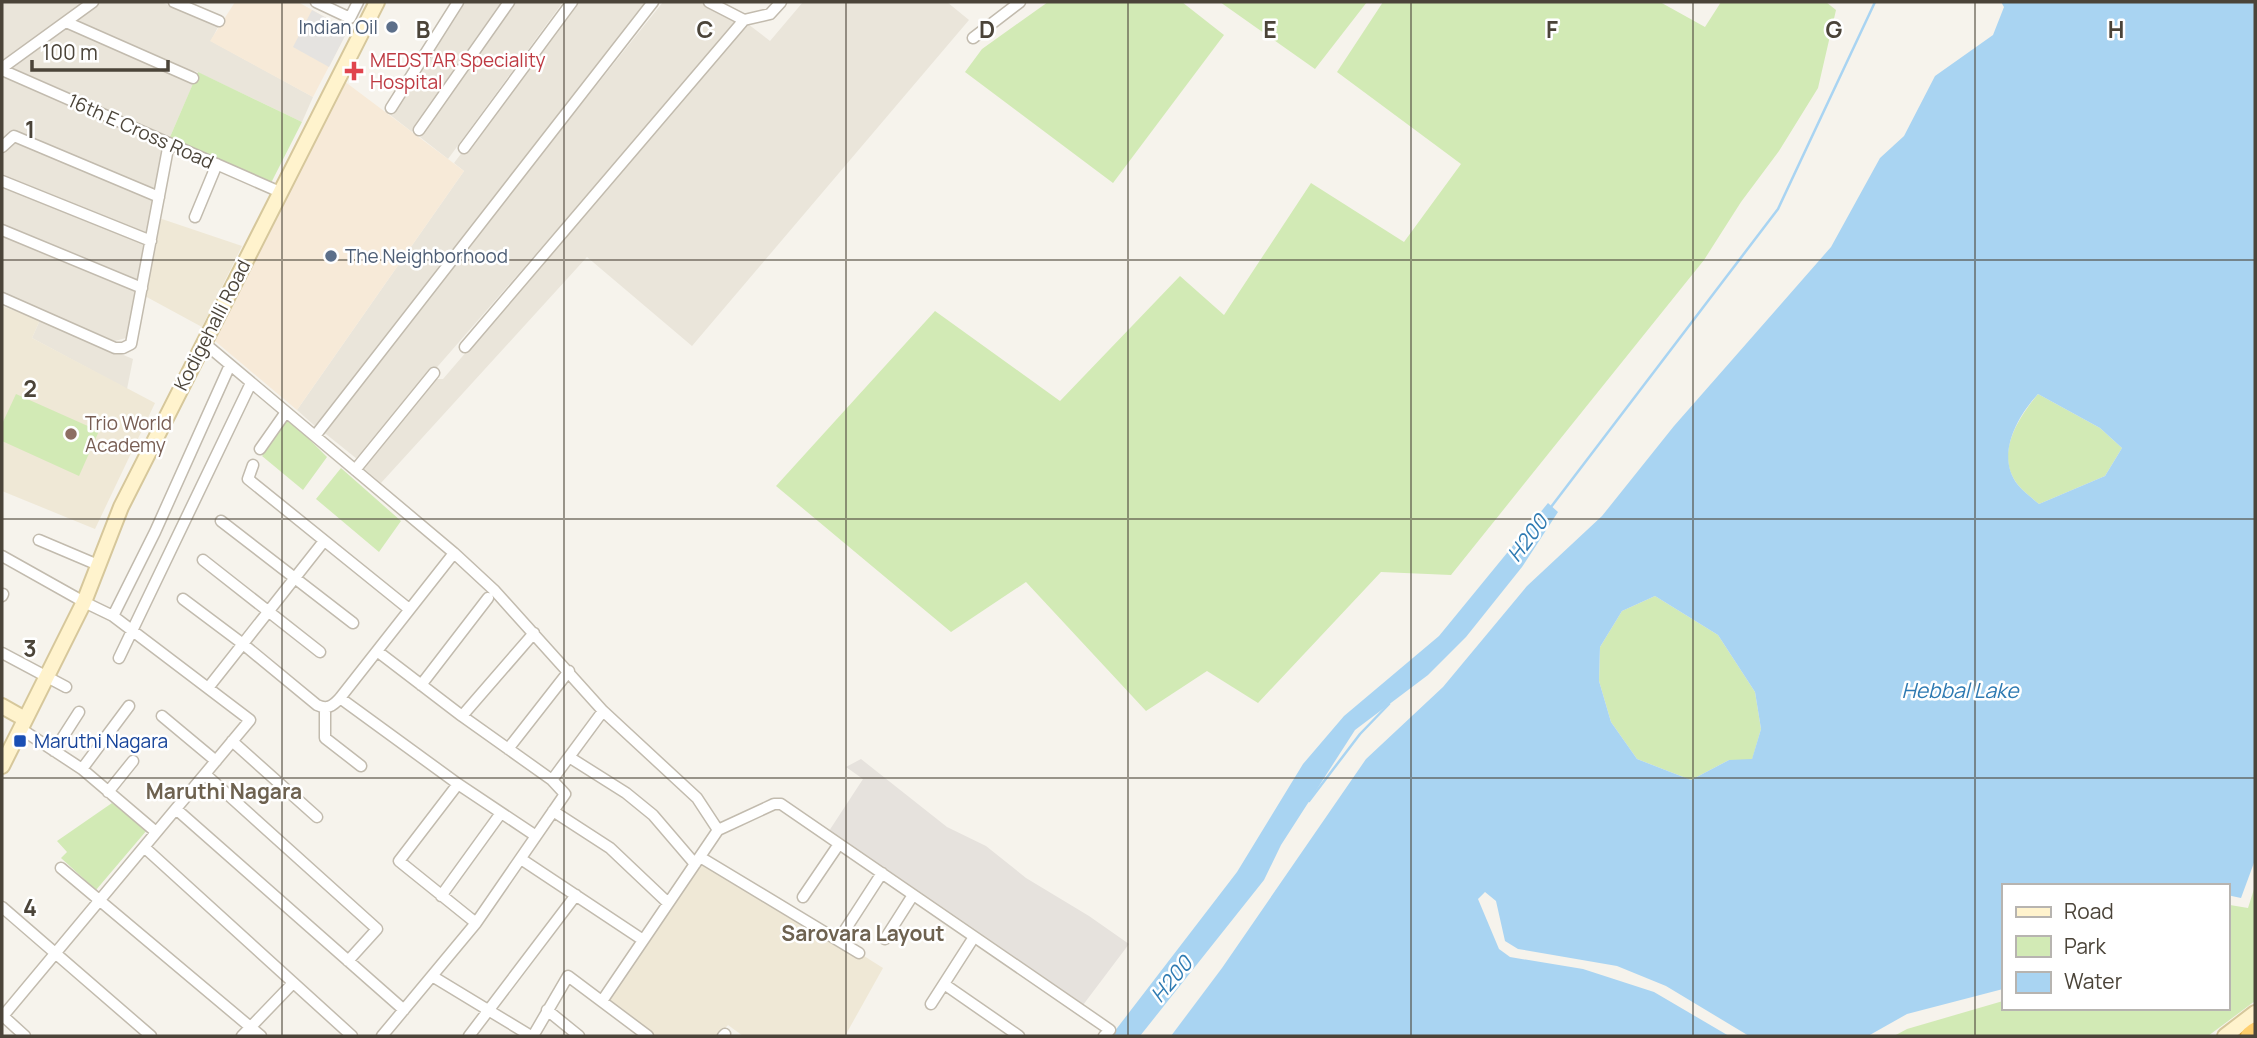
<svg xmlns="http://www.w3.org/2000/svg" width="2257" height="1038" viewBox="0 0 2257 1038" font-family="Manrope,sans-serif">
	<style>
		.residential { fill: #eae5da }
		.commercial { fill: #f7ead8 }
		.industrial { fill: #e6e2dd }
		.education { fill: #efe8d6 }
		.green { fill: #d2eab5 }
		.parking { fill: #e5e3e0 }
		.water { fill: #a9d4f2; fill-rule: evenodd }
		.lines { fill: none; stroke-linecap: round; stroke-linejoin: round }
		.stream { stroke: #a9d4f2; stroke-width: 2.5 }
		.street-casing { stroke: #c2bbae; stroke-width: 13 }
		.secondary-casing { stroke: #d6c79b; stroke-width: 18 }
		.highway-casing { stroke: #e0a43c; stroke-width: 21 }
		.street { stroke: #fff; stroke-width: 10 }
		.secondary { stroke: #fff3cd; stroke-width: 14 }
		.highway { stroke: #ffcf6e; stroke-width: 18 }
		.grid { fill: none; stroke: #4b4439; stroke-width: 2; stroke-opacity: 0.55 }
		.service-dot { fill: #5c6f8a; stroke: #fff; stroke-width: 2.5 }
		.health-dot { fill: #e0444e; stroke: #fff; stroke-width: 2.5 }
		.education-dot { fill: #8d6e63; stroke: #fff; stroke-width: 2.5 }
		.transit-dot { fill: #1a4fb4; stroke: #fff; stroke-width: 2.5 }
		.labels { text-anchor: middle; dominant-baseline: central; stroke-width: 5; stroke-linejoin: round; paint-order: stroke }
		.service-label { font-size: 19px; fill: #4e5e75; stroke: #fff; text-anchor: end }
		.health-label { font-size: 19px; fill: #be3a42; stroke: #fff; text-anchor: start }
		.street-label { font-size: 19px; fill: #4b4439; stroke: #fff }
		.education-label { font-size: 19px; fill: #785e54; stroke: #fff; text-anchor: start }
		.transit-label { font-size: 19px; fill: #164399; stroke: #fff; text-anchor: start }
		.water-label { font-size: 21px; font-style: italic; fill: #2e7ab2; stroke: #fff }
		.neighbourhood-label { font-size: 21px; font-weight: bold; fill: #6e6250; stroke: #fff }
		.grid-label { font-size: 23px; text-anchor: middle; font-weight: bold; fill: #4b4439; stroke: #fff; stroke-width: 5; stroke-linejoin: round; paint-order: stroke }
	</style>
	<rect width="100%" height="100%" fill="#f6f3ec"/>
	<!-- residential -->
	<path class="residential" d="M2,2H85L2,64Z
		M100,2H161L219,25L211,41L313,97L302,122L195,71L193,72L74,22Z
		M461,2H503L412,132L389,114Z
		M513,2H563L448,159L420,137Z
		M576,2H648L316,427L297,410L464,171L454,163Z
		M663,2H699L738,22L357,459L321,430Z
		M803,2H947L969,20L692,346L587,257L381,483L362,467L434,379H443L748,24L770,41Z
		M68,28L193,84L170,137L13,68Z
		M2,74L165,146L156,194L12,130L2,140Z
		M18,141L153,200L146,236L2,177V153Z
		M2,183L146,243L139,284L2,228Z
		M2,235L137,292L126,338L115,341L2,293Z
		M40,320L133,359L127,389L32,338Z"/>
	<!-- commercial -->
	<path class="commercial" d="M235,2H298L348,30L313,97L210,41Z
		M344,81L464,171L297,410L215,341Z"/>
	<!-- industrial -->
	<path class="industrial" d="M861,759L947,827L986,846L1026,878L1089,916L1129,944L1083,1005L829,831L863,779L846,767Z"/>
	<!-- education -->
	<path class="education" d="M159,218L242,246L202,327L143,295Z
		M2,306L40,320L32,338L155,403L95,529L2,491Z
		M706,856L883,968L845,1036H743L728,1025L718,1036H651L606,1002Z"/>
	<!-- green -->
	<path class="green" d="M1048,2H1182L1224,35L1113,183L965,72L982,49Z
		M1220,2H1367L1315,69Z
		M1383,2H1660L1705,27L1721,2H1826L1836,10L1818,88L1779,151L1741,202L1704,260L1451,575L1381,572L1258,703L1207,671L1146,711L1026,582L951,632L776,486L935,311L1060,401L1180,276L1224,315L1311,183L1404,242L1461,164L1337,72Z
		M198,72L302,122L271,183L170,137Z
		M16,394L99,431L79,476L2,441V424Z
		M2038,394L2100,428L2122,448L2105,476L2039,504C2032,498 2024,492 2018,485C1994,455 2018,418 2038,394Z
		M287,417L327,457L303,490L262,456Z
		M341,468L401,521L379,552L316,499Z
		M1655,596L1718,635L1755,692L1761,729L1752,760H1729L1691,780L1637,759L1611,722L1599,681L1600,647L1622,611Z
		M112,803L147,830L96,890L61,858L67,852L57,841Z
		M2255,886V1001L2208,1036H1894L1907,1029L2003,1001V1008H2227V910L2230,905L2248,908Z"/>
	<!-- parking -->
	<path class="parking" d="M312,10L348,30L329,67L293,47Z"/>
	<!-- water -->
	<path class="water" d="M2001,2H2255V860L2241,898L2227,895V886H2003V989L1907,1014L1868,1036H1749L1666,986L1617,966L1518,949L1505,941L1496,901L1485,892L1478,899L1499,949L1510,957L1583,969L1654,992L1729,1036H1171L1222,968L1366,759L1443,687L1527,586L1602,516L1674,426L1831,247L1880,158L1904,136L1935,76L1993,35L2004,7ZM2038,394L2100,428L2122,448L2105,476L2039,504C2032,498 2024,492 2018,485C1995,456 2017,417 2038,394ZM1655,596L1718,635L1755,692L1761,729L1752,759L1729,760L1691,780L1637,759L1611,722L1599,681L1600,647L1622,611Z
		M1548,503L1558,512L1522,567L1466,637L1428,675L1355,730L1281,845L1264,880L1140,1036H1111L1237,872L1303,764L1344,716L1439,636Z"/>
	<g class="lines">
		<!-- stream -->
		<path class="stream" d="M1551,507L1778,209L1875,2
			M1309,801L1360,734L1389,704"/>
		<defs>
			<path id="street" d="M174,2L219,21
				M316,2L350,18L358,2
				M709,2L744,20L770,14L781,2
				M66,22L193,78
				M973,38L1020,2
				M2,68L93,2
				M2,70L280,192
				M391,108L458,2
				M419,130L509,2
				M2,147L14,136L159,197
				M464,148L572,2
				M2,181L151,241
				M195,217L217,164
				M2,230L142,288
				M2,298L115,348H123L131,344L169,143
				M203,342L454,553L495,591L603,711L697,798L718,830
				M465,347L744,20
				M315,436L653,2
				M260,449L286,412
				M253,465L248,479L409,609
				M355,470L434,373
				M221,521L353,623
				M39,540L98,565
				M2,556L84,602L113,616L250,720L3,1016L25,1036
				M203,560L320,652
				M2,596L3,594
				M183,599L243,644L317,705C327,710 333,706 340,698L454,553
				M113,616L155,532L230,365
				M377,651L462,716L534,633
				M2,653L66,687
				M119,658L251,383
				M421,685L488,598
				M208,688L324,541
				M340,698L458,784L536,836
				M325,708V738L361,766
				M162,716L216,761
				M462,716L552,780
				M21,729L82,769L156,832
				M232,741L317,817
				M508,749L569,671
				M54,751L79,712
				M569,757L626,793L653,815L695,864
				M82,769L129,706
				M205,774L377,929L348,961
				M458,784L399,861L476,923
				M108,792L133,761
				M176,809L404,1010
				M553,811L610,848L667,902
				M144,847L352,1036
				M700,857L859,953
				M521,859L643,940
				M61,868L261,1036
				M441,896L501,813
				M803,897L839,844
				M2,907L151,1036
				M845,930L882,873
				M885,939L913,895
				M432,976L531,1036
				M944,984L1019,1036
				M602,1001L718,830L774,804H781L1110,1030L1104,1036
				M931,1004L974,937
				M547,1010L579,1036
				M242,1036L293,983
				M382,1036L476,923L565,794L552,780L603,711
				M469,1036L576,895
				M533,1036L568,976L648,1036
				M723,1036L725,1034"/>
			<path id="secondary" d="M2,706L25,719
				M2,766L84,602L121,507L377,2
				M2225,1036L2255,1013"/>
			<path id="highway" d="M2250,1036L2255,1032"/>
		</defs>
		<!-- street casing -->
		<use href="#street" class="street-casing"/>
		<!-- secondary casing -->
		<use href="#secondary" class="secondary-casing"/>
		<!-- highway casing -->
		<use href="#highway" class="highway-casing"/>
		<!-- street -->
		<use href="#street" class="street"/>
		<!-- secondary -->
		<use href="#secondary" class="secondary"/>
		<!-- highway -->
		<use href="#highway" class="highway"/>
	</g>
	<!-- grid -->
	<path class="grid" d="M282,2V1036M564,2V1036M846,2V1036M1128,2V1036M1411,2V1036M1693,2V1036M1975,2V1036M2,260H2255M2,519H2255M2,778H2255"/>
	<!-- markers -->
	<g class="service-dot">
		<circle cx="392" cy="27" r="7"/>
		<circle cx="331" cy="256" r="7"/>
	</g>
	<path class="health-dot" d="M350.5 60.5h7v7h7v7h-7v7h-7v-7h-7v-7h7z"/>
	<circle class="education-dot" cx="71" cy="434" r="7"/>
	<rect class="transit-dot" x="13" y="734" width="14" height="14" rx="3.5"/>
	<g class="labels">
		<!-- service labels -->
		<g class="service-label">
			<text x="378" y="27">Indian Oil</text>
			<text x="345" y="256" text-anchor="start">The Neighborhood</text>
		</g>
		<!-- health labels -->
		<g class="health-label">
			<text x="370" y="60">MEDSTAR Speciality<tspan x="370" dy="22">Hospital</tspan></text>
		</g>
		<!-- street labels -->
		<g class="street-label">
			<text transform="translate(141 131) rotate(24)">16th E Cross Road</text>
			<text transform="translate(212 325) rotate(-63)">Kodigehalli Road</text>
		</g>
		<!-- education labels -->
		<g class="education-label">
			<text x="85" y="423">Trio World<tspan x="85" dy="22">Academy</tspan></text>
		</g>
		<!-- transit labels -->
		<g class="transit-label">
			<text x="34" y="741">Maruthi Nagara</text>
		</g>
		<!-- water labels -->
		<g class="water-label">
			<text transform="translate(1527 538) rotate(-53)">H200</text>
			<text x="1960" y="690">Hebbal Lake</text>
			<text transform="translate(1171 979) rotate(-50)">H200</text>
		</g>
		<!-- neighbourhood labels -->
		<g class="neighbourhood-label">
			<text x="224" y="791">Maruthi Nagara</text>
			<text x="863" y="933">Sarovara Layout</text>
		</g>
	</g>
	<g class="grid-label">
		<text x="423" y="38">B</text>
		<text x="705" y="38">C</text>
		<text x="987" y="38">D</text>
		<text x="1270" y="38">E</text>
		<text x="1552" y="38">F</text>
		<text x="1834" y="38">G</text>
		<text x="2116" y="38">H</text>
		<text x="30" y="138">1</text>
		<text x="30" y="397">2</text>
		<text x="30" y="657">3</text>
		<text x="30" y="916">4</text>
	</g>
	<!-- border -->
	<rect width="2257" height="1038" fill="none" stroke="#4b4439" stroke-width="7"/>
	<!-- legend -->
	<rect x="2002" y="884" width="228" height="126" fill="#ffffff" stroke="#b7b4b0" stroke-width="2"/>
	<rect x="2016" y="907" width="35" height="10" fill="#fff3cd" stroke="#b7b4b0" stroke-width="2"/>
	<text x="2064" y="919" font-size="21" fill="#4b4439">Road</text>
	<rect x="2016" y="936" width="35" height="21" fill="#d2eab5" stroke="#b7b4b0" stroke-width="2"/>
	<text x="2064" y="954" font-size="21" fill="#4b4439">Park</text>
	<rect x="2016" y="972" width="35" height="21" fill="#a9d4f2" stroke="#b7b4b0" stroke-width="2"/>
	<text x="2064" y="989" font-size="21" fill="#4b4439">Water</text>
	<!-- scale -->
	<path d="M32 60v10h136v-10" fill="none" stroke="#4b4439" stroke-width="3.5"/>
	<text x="42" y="60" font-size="21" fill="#4b4439" stroke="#ffffff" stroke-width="5" paint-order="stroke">100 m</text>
</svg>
